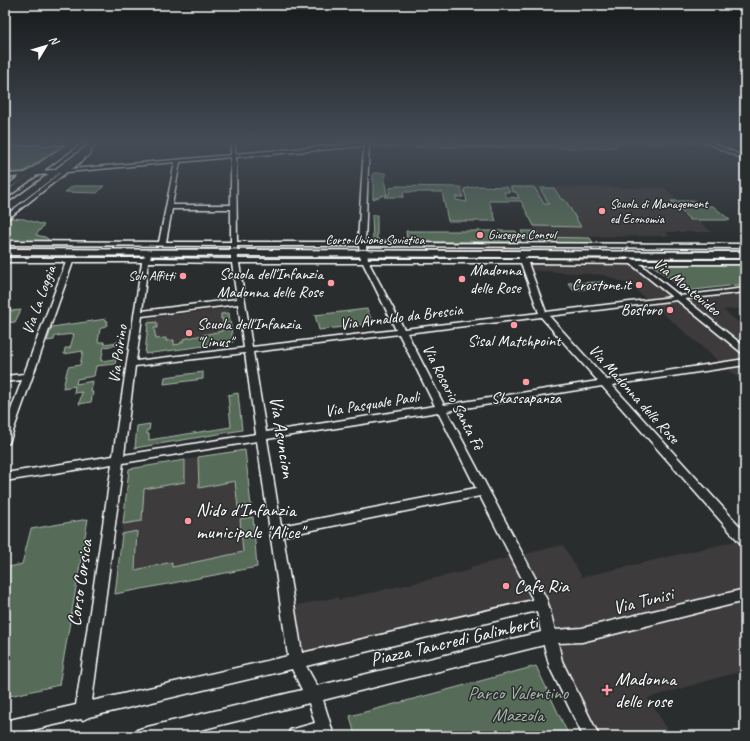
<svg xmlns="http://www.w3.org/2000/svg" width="750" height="741" viewBox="0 0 750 741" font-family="Caveat,sans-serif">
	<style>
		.built { fill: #3e3a3b }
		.green { fill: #566c58; stroke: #aab6ac }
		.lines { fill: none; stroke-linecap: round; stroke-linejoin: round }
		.minor-casing { stroke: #fff; stroke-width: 3 }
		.secondary-casing { stroke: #fff; stroke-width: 3 }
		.primary-casing { stroke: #fff; stroke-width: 3 }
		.minor { fill: #2a2d2e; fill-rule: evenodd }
		.secondary { fill: #2a2d2e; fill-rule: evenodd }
		.primary { fill: #2a2d2e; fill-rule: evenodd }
		.tram { stroke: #fff; stroke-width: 1 }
		.poi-dot { fill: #ff9aa2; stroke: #2a2d2e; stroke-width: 1.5 }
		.labels { text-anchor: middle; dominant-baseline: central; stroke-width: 3; stroke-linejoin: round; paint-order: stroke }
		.far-poi-label { font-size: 13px; fill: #fff; stroke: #2a2d2e; text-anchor: start }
		.far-street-label { font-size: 13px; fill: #fff; stroke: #2a2d2e }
		.poi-label { font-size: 16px; fill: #fff; stroke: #2a2d2e; text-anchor: end }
		.street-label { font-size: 16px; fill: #fff; stroke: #2a2d2e }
		.near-street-label { font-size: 19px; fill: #fff; stroke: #2a2d2e }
		.near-poi-label { font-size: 19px; fill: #fff; stroke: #2a2d2e; text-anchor: start }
		.near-park-label { font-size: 19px; fill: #aab6ac; stroke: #2a2d2e }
	</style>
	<rect width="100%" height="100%" fill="#2a2d2e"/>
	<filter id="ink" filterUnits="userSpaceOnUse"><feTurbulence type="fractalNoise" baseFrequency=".025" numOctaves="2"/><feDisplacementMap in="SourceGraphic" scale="8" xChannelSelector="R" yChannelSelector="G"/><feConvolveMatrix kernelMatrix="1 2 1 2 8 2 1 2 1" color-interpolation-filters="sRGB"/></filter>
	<g filter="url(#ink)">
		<!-- built -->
		<path class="built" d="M514,187L665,188L677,201L669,202L689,221H699L711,232H666L669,236L539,237Z
			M523,261H632L678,298L745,290V308L723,310L745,327V384L630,285L604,275L526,270Z
			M229,308L233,342L145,354L148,318Z
			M245,450L257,567L115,594L129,469Z
			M745,539V670L648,698L672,736H598L549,637L531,606L296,662L287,607L338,597L339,600L471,570L470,567L563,545L582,577Z"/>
		<!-- green -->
		<path class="green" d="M374,141H695L701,144H614L617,147L601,148L373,147Z
			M63,144L21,173L5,174V147Z
			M373,173H386L385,184L387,194L373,199Z
			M73,186H104L97,193L65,192Z
			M397,186L461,187L463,197H456V200L467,202L464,189L477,186L507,187L510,192H504L506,197L519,198L516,192H513L510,187H534L544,204H549L540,188H554L561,199L566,201L581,227L534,226L521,201H489L496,221H448L442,192H403L404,197H384L389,194L390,188Z
			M671,201H695L703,206H713L730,220H690Z
			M372,215H377V239L380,240H407L406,231H516L521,242H375L373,240Z
			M10,218L24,219L44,225L36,235L45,237L54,243L5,242V222Z
			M521,231H536L539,237L590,238L594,244L541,243L539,239H525Z
			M652,265H745V284L686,291Z
			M604,282L608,287L573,290L568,283Z
			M10,308L11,311L21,310L15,322L5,323V309Z
			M367,309L373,323L319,330L315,315Z
			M229,313L233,342L145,354L148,323L157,322V328H154L156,339L166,338V341L174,340V345L180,344L181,342H183V339L222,331L223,319H221V314Z
			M106,319V321H108L107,325L100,329L98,342H104V344L118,342V345L104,347L101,361L116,359L115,364L96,366L94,376L77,379L76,384L93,381L91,392H93L91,402L79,404L82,392L74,393L75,386L63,388L68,367L80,365L83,351L64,354L65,348H70L74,334L55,336L54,340L47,341L52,327Z
			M203,372V379L164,384L165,377Z
			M238,393L242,430L135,448L137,426L150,424L149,430H147V434H149V440L231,427L228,395Z
			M245,450L251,506L238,508L235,481L199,488L198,457Z
			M185,460V482L144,489L142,521L123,524L129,469Z
			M253,517L257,567L115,594L122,534L137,531L135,570L172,562V567L243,552L240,519Z
			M88,519L59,685L5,697V568L22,564L31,529Z
			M536,666L569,736H355L350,716Z"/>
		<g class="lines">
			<defs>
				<path id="minor" d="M72,141H94L74,143L33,172L64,169L86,152L88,147L90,146L92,147L90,154L72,169L231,155V141H235V154L365,143V141H369L365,243L745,244V248L366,246L368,259H519V257L522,255L524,256L526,259L628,260L631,258L635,260H745V264H640L680,296L745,288V292L685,299L745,347V354L742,353L677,300L549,316L607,380L745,359V365L612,385L745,532V545L741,544L602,386L447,411L547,600L555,630L582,628L745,589V601L582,642L558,643L562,661L599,736H583L550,668L544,645L323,700L334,736H288L290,730L315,723L309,703L176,736H135L137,730L143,728L302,690L292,669L89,717L83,720L81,719L5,736V721L76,705L112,464L5,481V473L113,456L142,262H73L10,440L9,443L5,444V426L22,380L5,382V376L24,374L66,262H5V258H143L146,255L148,254L151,256L150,258L231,259V246L5,245V241L159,242L175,162L67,172L5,221V216L60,173L28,176L5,191V187L20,176L5,178V174L25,173L67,144L42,145L40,143ZM364,146L358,242H237L236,157ZM231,157V205H172L180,162ZM172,209H231V242H166ZM237,246H359L361,259H238ZM148,262L232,263L237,299L142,311ZM239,263H363L396,330L252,347ZM369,263H521L539,313L404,329ZM528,263L631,264L672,297L546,312ZM238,304L244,348L136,361L142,316ZM541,317L598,381L444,405L407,333ZM399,334L435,406L266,432L253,352ZM245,353L256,434L124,455L135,366ZM438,412L476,488L281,526L267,439ZM257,441L288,656L92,701L123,463ZM480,496L533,600L302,653L283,536ZM537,611L541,632L317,686L306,666Z
					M703,141H708L745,157V160Z"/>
				<path id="secondary" d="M5,249L745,252V258L5,255Z"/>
				<path id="primary" d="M23,141H56L53,143L5,146V142Z
					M76,141H83L5,199V192Z
					M94,141H101L8,212L5,213V206Z"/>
			</defs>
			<!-- minor casing -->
			<use href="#minor" class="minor-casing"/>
			<!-- secondary casing -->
			<use href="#secondary" class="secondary-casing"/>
			<!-- primary casing -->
			<use href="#primary" class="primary-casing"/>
			<!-- minor -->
			<use href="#minor" class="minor"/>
			<!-- secondary -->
			<use href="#secondary" class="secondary"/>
			<!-- primary -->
			<use href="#primary" class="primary"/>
			<!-- tram -->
			<path class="tram" d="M5,142L19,141
				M5,248L745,251"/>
		</g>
	</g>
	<!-- sky -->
	<linearGradient id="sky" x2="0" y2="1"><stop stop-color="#171919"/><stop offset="0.58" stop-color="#444c57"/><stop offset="1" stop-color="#444c57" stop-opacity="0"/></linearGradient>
	<rect width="750" height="245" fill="url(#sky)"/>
	<!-- markers -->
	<g class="poi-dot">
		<circle cx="602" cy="211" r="4"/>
		<circle cx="480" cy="235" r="4"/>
		<circle cx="183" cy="276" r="4"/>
		<circle cx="462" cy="279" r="4"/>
		<circle cx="331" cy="283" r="4"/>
		<circle cx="639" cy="285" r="4"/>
		<circle cx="670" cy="310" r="4"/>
		<circle cx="514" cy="325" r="4"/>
		<circle cx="189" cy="333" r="4"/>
		<circle cx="526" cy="382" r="4"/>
		<circle cx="188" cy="521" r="4"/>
		<circle cx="506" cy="586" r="4"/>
		<path d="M605 684h4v4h4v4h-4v4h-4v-4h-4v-4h4z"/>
	</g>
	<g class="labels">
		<!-- far-poi labels -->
		<g class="far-poi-label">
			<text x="610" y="204">Scuola di Management<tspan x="610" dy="15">ed Economia</tspan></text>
			<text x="488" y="235">Giuseppe Consul</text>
			<text x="175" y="276" text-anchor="end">Solo Affitti</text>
		</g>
		<!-- far-street labels -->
		<g class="far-street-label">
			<text x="375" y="240">Corso Unione Sovietica</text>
		</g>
		<!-- poi labels -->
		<g class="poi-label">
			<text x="470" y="270" text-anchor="start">Madonna<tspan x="470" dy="18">delle Rose</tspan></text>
			<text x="323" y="274">Scuola dell'Infanzia<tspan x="323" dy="18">Madonna delle Rose</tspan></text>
			<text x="631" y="285">Crostone.it</text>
			<text x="662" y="310">Bosforo</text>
			<text x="197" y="324" text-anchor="start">Scuola dell'Infanzia<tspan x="197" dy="18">"Linus"</tspan></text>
			<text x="514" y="341" text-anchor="middle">Sisal Matchpoint</text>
			<text x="526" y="398" text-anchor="middle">Skassapanza</text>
		</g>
		<!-- street labels -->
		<g class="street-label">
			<text transform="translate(687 287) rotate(39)">Via Montevideo</text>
			<text transform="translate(39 300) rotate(-70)">Via La Loggia</text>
			<text transform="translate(401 317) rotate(-7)">Via Arnaldo da Brescia</text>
			<text transform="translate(118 354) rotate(-82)">Via Poirino</text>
			<text transform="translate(634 394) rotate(48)">Via Madonna delle Rose</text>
			<text transform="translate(453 397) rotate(63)">Via Rosario Santa Fè</text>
			<text transform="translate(372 404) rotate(-9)">Via Pasquale Paoli</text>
		</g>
		<!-- near-street labels -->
		<g class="near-street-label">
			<text transform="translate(282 437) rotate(81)">Via Asuncion</text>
			<text transform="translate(80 583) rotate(-82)">Corso Corsica</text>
			<text transform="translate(643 601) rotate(-14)">Via Tunisi</text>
			<text transform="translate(454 641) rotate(-13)">Piazza Tancredi Galimberti</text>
		</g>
		<!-- near-poi labels -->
		<g class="near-poi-label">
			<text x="196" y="510">Nido d'Infanzia<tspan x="196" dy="22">municipale "Alice"</tspan></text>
			<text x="514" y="586">Cafe Ria</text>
			<text x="615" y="679">Madonna<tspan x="615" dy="22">delle rose</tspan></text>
		</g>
		<!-- near-park labels -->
		<g class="near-park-label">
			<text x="518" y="693">Parco Valentino<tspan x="518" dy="22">Mazzola</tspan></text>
		</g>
	</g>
	<!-- margin -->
	<rect width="750" height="741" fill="none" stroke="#2a2d2e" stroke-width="20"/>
	<rect x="10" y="10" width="730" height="721" fill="none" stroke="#fff" stroke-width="1.5" filter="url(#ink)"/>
	<!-- north arrow -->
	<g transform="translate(46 46) rotate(52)" stroke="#2a2d2e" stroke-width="3" paint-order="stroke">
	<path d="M0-3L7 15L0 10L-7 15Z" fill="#ffffff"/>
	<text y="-6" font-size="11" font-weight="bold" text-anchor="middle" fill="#ffffff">N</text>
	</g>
</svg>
